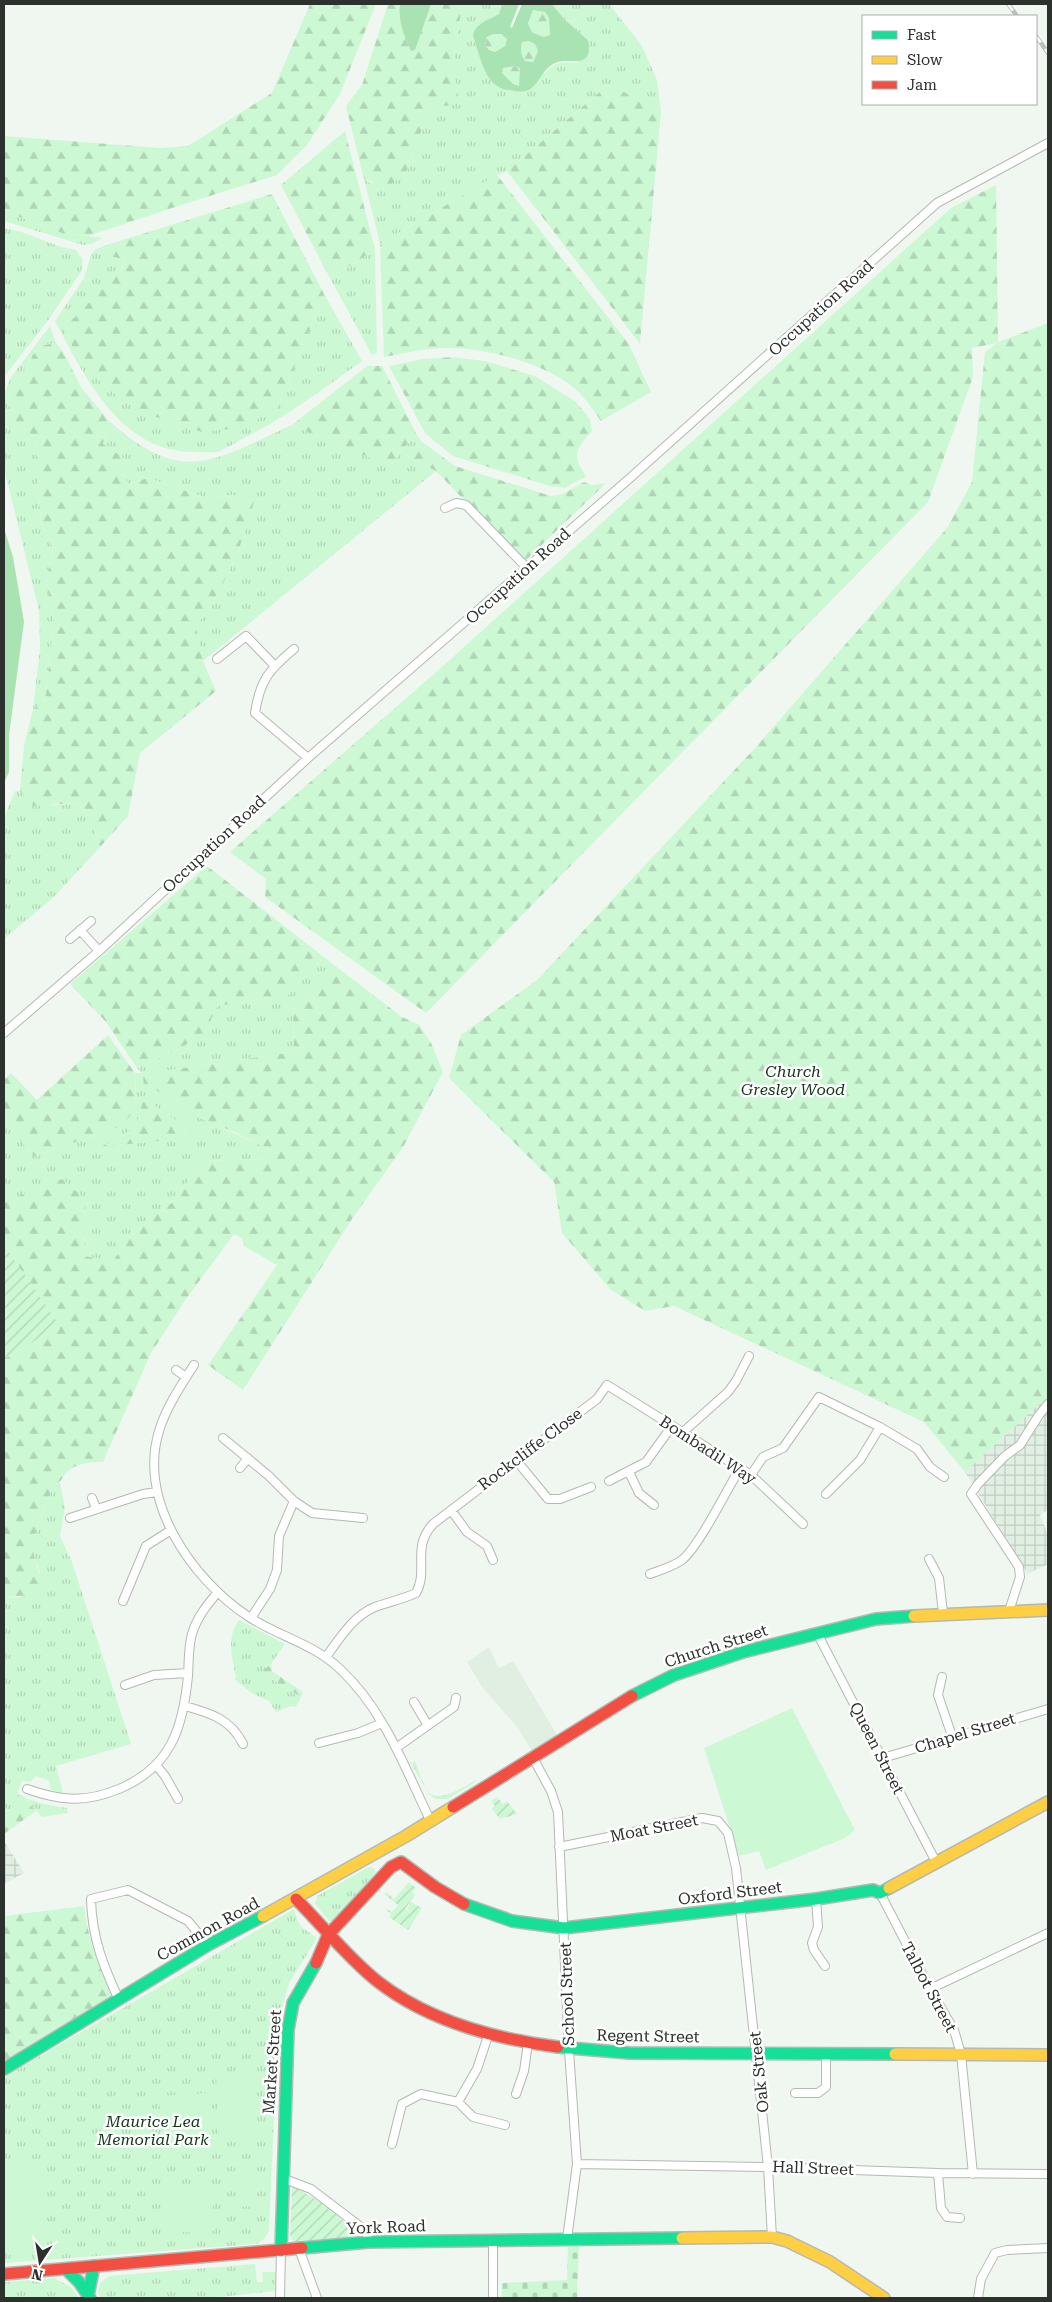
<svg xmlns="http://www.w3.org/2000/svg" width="1052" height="2302" viewBox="0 0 1052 2302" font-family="'Roboto Serif',serif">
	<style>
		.built { fill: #e1efe3 }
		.industrial { fill: url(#industrial-grid) }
		.grass { fill: url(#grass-tufts); fill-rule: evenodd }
		.forest { fill: url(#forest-firs) }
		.cemetery { fill: url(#cemetery-stones) }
		.garden { fill: url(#garden-furrows) }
		.pitch { fill: #cdf8d4 }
		.water { fill: #a9e3b3; fill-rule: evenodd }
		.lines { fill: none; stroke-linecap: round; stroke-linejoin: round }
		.street-casing { stroke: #b4b9b4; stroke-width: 10 }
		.fast-casing { stroke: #b4b9b4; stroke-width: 14 }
		.slow-casing { stroke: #b4b9b4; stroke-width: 14 }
		.jam-casing { stroke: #b4b9b4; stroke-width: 14 }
		.street { stroke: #fdfefd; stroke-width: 8 }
		.fast { stroke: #16e098; stroke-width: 11 }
		.slow { stroke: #ffcf43; stroke-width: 11 }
		.jam { stroke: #f24e42; stroke-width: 11 }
		.rail-casing { stroke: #bdbfbd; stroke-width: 4.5 }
		.rail { stroke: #fff; stroke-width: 2.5; stroke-dasharray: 8; stroke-linecap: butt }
		.labels { text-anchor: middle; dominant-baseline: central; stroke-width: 5; stroke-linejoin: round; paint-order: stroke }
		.street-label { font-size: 16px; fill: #2c312d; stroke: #fff }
		.park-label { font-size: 16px; font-style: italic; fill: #14351b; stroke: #fff }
	</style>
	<defs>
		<pattern id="industrial-grid" width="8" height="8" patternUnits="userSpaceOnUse" patternTransform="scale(1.25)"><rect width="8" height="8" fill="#e1efe3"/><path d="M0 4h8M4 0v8" fill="none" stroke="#c1cdc3"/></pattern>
		<pattern id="grass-tufts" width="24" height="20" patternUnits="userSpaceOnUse" patternTransform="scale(1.25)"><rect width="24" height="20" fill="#cdf8d4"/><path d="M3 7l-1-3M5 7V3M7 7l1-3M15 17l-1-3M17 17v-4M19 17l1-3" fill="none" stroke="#b0d5b6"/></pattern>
		<pattern id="forest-firs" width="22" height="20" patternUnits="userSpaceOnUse" patternTransform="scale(1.25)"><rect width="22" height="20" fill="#cdf8d4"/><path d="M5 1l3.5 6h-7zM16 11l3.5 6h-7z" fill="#b0d5b6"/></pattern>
		<pattern id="cemetery-stones" width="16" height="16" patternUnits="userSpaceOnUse" patternTransform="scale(1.25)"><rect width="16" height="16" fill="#cdf8d4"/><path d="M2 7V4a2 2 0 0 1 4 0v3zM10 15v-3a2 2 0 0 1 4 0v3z" fill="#b0d5b6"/></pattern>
		<pattern id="garden-furrows" width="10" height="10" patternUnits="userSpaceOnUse" patternTransform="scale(1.25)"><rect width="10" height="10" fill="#cdf8d4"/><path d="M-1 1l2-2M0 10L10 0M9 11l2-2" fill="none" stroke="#b0d5b6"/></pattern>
	</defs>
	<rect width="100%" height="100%" fill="#f0f7f1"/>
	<!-- built -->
	<path class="built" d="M489,1647L499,1668L513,1661L557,1735L532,1751L518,1728L482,1687L467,1662Z"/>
	<!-- industrial -->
	<path class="industrial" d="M1048,1400V1510L1040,1515L1048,1535V1564L1028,1574L965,1472L1039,1404Z
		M4,1841L24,1873L4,1884Z"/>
	<!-- grass -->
	<path class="grass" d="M462,4H502L499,14L478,25L488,76L544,74C555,62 561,61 577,63L588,40L564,19L552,4H609L642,46L657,80L661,112L609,84L507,171L497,175L380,244L364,179L370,183L405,175L430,107L458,95L453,68Z
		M4,211L62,233L103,238L92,244L83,245L4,221Z
		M4,228C29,231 51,247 76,250L83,260L81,272L49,319L4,377Z
		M106,245L108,256L124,259L122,269L64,329L82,364L277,410L324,294L362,361C323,389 286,417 244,438C236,442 226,449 217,452C210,453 201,452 194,452C120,452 85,377 55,321L84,278L91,254L96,249Z
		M375,250L377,353L372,355L330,278Z
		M50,326L56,343L39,346L10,392L9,414L20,426L35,437L41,523L53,551L46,583L54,620L45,703L33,709L40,648L39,611L4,468V394L11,377Z
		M109,421C183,487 213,461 292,425L390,466L416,433L421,441L407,456L436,471L203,661L196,626C224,589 243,545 254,501L232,495L207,498L148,478L127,484L124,473L103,444Z
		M15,791H20C33,809 57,806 77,803L91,819L100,847L54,897L4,939V818Z
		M324,957L334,965L293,1012L294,1052L143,1074C168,1107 232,1131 270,1150L268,1159L202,1161L174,1201L130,1237L113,1262L84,1256L86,1200L4,1206V1122L35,1157L61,1146L108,1133L136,1101L135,1073H142L137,1068L181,1048L205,1031L217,1006L287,996ZM142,1102L198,1137H120C139,1126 139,1124 142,1102Z
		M60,1483L65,1508L60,1536L72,1562L131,1744L56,1766L63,1793L51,1790L49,1781L36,1776L30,1782L22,1781L17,1794L39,1803L67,1808L68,1813L42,1817L27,1800L4,1814V1598L20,1597L40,1572C38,1567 35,1562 34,1557C30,1535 46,1504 55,1484Z
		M239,1620L285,1644L271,1664L265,1667L267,1676L301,1697L296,1707L291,1706L276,1712L269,1701L253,1694L234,1679L236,1677C232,1658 226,1637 239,1620Z
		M415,1761C419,1770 423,1788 431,1794C442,1802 466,1785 476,1780L477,1781L448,1799H435L429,1794L411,1763Z
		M369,1867L374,1868L375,1873L334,1921H329L315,1904L317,1896Z
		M294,1909C300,1931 302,1926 317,1938L289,1983L278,2022L269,2231L265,2238L257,2244L4,2263V2077Z
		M255,2264L257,2282H263L262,2272H276L275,2291L212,2298H101L98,2292L100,2283L109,2276Z
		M54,2278L71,2287L79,2298H4V2282Z"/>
	<!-- forest -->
	<path class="forest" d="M310,4H376L340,94L307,145L277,175L181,205L88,236L62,233L4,211V136L160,148L188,146L272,93Z
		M388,4H462L453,68L458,95L454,105L430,107L405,175L388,186L364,179L346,106L362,85Z
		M533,10L545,12L549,18L550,35L544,37L531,32L528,23Z
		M493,34H501L507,39L505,46L495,52L489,50L485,45L487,37Z
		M529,41L535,44L538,51L533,62L525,61C521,55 520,49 522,42Z
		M515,66L520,68V86L513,84L501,73L503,68Z
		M609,84L661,112L640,344L507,171Z
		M345,131L375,250L330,278L281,185Z
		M497,175L628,343L651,392L601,421C593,410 585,397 574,388C547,364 484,347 448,348C426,348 405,353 384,357L380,244Z
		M996,185L998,342L1048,323V1400L1039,1404L965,1472L924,1422L674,1306L645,1311L611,1290L562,1233L554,1182L449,1078L461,1035L537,980L756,747L947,528L972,482L985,352L997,343L972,348L973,377L928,502L426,1013L265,897L266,879L230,852L443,666L951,208Z
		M272,194L324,294L277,410L238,428L202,432L141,412L108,389L82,364L63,329L122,269L124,259L108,256L106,245Z
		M56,343L64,353L81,387L109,421L103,444L128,461L124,473L127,484L148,478L207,498L232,495L254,501C243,546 224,589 196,626L203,661L216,691L140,753L128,816L100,847L91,819L77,803L34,806L20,791L24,746L33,709L45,702L54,620L46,583L53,551L41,523L35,437L20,426L9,414L10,392L39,346Z
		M453,357L485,361L535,376L576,402L590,419L592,431C576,449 571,455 586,476L565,488L550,486L453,456L425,433L389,366L423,359Z
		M367,366H382L416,433L390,466L292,425Z
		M421,441L455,466L551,496L563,494L584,482L592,485L606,483L524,562L436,471L407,456Z
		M207,866L324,957L287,996L217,1006L206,1031L181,1048L137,1068L106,1022L70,984Z
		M334,965L402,1017L419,1025L431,1043L443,1072L403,1147L352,1219L243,1390L208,1365L277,1265L244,1246L242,1238L234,1234L186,1299L151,1353L103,1462C90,1462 76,1463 67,1472C62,1477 62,1482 55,1484C46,1505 31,1531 34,1555C35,1564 40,1573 41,1582L32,1594L4,1598V1359L60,1326L4,1246V1203L42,1185L63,1179L86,1200L84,1256L113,1261L130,1237L174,1201L202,1161L268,1159L270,1150L234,1132L194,1116L153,1088H144L143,1074L294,1052L293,1012Z
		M108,1035L135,1073L136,1101L134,1111L124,1123L108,1133L61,1146L35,1157L4,1122V1080L11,1073L37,1100Z
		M142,1102H150L199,1137L101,1147C126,1133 138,1133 142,1102Z
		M271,1664L272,1671L303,1692L301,1697L267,1676L263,1670Z
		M27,1800L36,1811L4,1834V1814Z
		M84,1906C88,1939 99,1968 113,1998L4,2061V1916Z"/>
	<!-- cemetery -->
	<path class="cemetery" d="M579,2245L577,2298H502V2283L567,2280L568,2247Z"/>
	<!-- garden -->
	<path class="garden" d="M4,1245L60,1326L4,1359Z
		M497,1797L503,1804L507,1801L517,1814L500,1819L492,1809L495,1806L491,1801Z
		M409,1882L416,1888L412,1892L415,1895L405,1909L411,1914L407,1909L411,1902L422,1908L408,1930L389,1917L391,1914L383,1907L392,1912L398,1905L384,1894L386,1892L394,1899Z
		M295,2187L326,2206L356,2232L355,2238L293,2242L290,2235L292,2188Z"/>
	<!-- pitch -->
	<path class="pitch" d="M792,1708L855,1830L845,1838L766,1870L759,1851L739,1856L704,1748Z
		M255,2072L258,2140L219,2142L216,2075Z
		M207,2093L209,2139L162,2142L159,2096Z
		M41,2165L47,2245L4,2248V2168Z
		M254,2175L256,2206L238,2207L236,2176Z
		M212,2183L214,2231L167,2233L164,2186Z"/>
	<!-- water -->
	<path class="water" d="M400,4H431L415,50L411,51C404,35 398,22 400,4Z
		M502,4H519L510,27L512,28L522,4H552L564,19L588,40C594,72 569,56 555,63C535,73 540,98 510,90C506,90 501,89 499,87C483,78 479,52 473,36C475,23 488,20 499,14ZM533,10L545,12L549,18L550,35L544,37L531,32L528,23ZM493,34H501L507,39L505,46L495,52L489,50L485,45L487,37ZM529,41L535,44L538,51L533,62L525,61C521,55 520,49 522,42ZM515,66L520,68L519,86L513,84L502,73L503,68Z
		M4,528L13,557L24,622L9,735V772L4,783Z"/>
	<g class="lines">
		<defs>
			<path id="street" d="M445,508L456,503L466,505L527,568
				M294,649C269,670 260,680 255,713L308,758
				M217,659L246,636L274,665
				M80,930L99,951
				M70,939L91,921
				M4,1033L99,951L308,758L630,478L937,203L1048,143
				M194,1365C182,1384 167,1406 160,1428C136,1499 191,1579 249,1617C278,1636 314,1644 340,1669C384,1710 405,1768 430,1820
				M176,1370L186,1377
				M682,1433L728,1392L736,1381L749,1356
				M223,1438L269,1476L294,1501L312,1513L363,1518
				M516,1460L548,1499H560L591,1487
				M240,1468L248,1458
				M629,1472L639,1493L654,1505
				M751,1475L763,1457L783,1448L819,1397L880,1427L917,1449L930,1467L944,1477
				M609,1481L646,1462L672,1426
				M826,1494L860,1460L880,1427
				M92,1498L96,1508
				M451,1510L467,1532L487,1546L493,1560
				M70,1518L143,1494L157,1492
				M929,1559L939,1578L943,1613
				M650,1574C661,1570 672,1567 682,1560C699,1546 727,1490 740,1468
				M123,1601L146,1546L171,1530
				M1009,1611L1020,1577L1019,1567L971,1494L978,1484L1005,1456L1020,1445L1039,1415L1048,1404
				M251,1618L270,1589L277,1570L279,1536L294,1501
				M817,1633L936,1862
				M326,1657C339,1639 354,1615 375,1607C389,1602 403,1599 416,1593C429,1570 411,1548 433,1524L597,1399L607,1385L751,1475L803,1524
				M942,1677L938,1695L952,1736
				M125,1685L154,1675L188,1673
				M414,1702L427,1724
				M185,1706C210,1713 231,1719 243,1744
				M319,1743L358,1733L382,1723
				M396,1748L454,1707L456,1698
				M532,1756L551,1791L558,1812L569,2051L577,2164L567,2239
				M883,1758L1048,1709
				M156,1765L165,1776L178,1799
				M27,1789C61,1801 85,1803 119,1789C171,1767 183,1728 188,1676C189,1662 188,1648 192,1634C197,1617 207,1605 218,1592
				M559,1847L702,1818L718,1821L728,1833L736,1868L768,2167L772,2237
				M880,1893L930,1989L954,2030L961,2054L973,2174
				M816,1899L818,1927L812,1943L814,1950L825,1966
				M930,1989L1048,1933
				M119,2000C103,1965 92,1938 91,1899L128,1890L188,1921L208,1945
				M795,2093H818L826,2087V2053
				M516,2094L524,2071L528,2043
				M458,2102L477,2069L488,2036
				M392,2144L402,2104L421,2094L458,2102L473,2117L505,2125
				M577,2164L768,2167L938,2173L1048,2174
				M938,2173L941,2208L947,2217L960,2218
				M282,2178L311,2189L366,2231L369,2242
				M299,2249L317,2298
				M280,2298L281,2251
				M493,2298V2241
				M978,2298L981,2279L995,2253L1007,2250L1048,2248"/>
			<path id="fast" d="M632,1696L674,1675L743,1652L876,1619L914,1616
				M464,1904L512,1921L564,1928L816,1899L873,1890L880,1893L889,1888
				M558,2047L629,2053L895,2054
				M4,2069L208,1945L263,1916
				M302,2248L369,2242L682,2238
				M281,2251L288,2030L293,2003L316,1963
				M66,2269L79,2282L90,2298
				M88,2296L94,2266"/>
			<path id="slow" d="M914,1616L1048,1610
				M889,1888L1048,1802
				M263,1916L406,1836L453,1807
				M895,2054L1048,2055
				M682,2238L772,2237L787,2241L830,2262L884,2298"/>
			<path id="jam" d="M453,1807L632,1696
				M296,1899C323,1926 347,1957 377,1981C428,2021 495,2039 558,2047
				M316,1963L328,1935L391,1867L401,1862L435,1887L464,1904
				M4,2274L302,2248"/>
		</defs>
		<!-- street casing -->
		<use href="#street" class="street-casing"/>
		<!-- fast casing -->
		<use href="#fast" class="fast-casing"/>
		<!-- slow casing -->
		<use href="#slow" class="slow-casing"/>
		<!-- jam casing -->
		<use href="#jam" class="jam-casing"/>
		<!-- street -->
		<use href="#street" class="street"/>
		<!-- fast -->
		<use href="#fast" class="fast"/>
		<!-- slow -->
		<use href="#slow" class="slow"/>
		<!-- jam -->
		<use href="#jam" class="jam"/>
		<defs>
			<path id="rail" d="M1008,4L1017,16
				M1036,36L1048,53"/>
		</defs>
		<!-- rail casing -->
		<use href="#rail" class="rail-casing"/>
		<!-- rail -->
		<use href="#rail" class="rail"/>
	</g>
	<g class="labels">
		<!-- street labels -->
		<g class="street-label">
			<text transform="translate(821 308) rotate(-42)">Occupation Road</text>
			<text transform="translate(518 576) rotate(-42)">Occupation Road</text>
			<text transform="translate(214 844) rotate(-43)">Occupation Road</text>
			<text transform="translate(530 1449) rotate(-37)">Rockcliffe Close</text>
			<text transform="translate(708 1450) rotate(33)">Bombadil Way</text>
			<text transform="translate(716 1646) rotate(-18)">Church Street</text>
			<text transform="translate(965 1733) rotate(-17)">Chapel Street</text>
			<text transform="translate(877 1748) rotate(63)">Queen Street</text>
			<text transform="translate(654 1828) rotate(-11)">Moat Street</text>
			<text transform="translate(730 1893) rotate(-7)">Oxford Street</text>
			<text transform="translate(208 1929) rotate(-29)">Common Road</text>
			<text transform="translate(929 1987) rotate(62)">Talbot Street</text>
			<text transform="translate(567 1994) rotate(-92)">School Street</text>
			<text transform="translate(648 2036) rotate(1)">Regent Street</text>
			<text transform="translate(272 2062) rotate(-86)">Market Street</text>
			<text transform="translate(759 2072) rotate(-96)">Oak Street</text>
			<text transform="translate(813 2168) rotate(2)">Hall Street</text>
			<text transform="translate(386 2227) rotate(-2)">York Road</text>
		</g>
		<!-- park labels -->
		<g class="park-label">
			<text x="793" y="1071">Church<tspan x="793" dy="18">Gresley Wood</tspan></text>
			<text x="153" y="2121">Maurice Lea<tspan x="153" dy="18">Memorial Park</tspan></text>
		</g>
	</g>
	<!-- border -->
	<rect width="1052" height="2302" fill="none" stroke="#2c312d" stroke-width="10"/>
	<!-- legend -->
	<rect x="862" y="15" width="175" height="90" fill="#ffffff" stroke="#abadab"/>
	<rect x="872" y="31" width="25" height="8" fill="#16e098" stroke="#abadab"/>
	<text x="907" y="40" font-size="15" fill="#2c312d">Fast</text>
	<rect x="872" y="56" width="25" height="8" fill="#ffcf43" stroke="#abadab"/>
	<text x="907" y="65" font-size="15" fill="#2c312d">Slow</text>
	<rect x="872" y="81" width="25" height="8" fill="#f24e42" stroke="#abadab"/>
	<text x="907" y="90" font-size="15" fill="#2c312d">Jam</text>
	<!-- north arrow -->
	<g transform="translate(40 2262) rotate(192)" stroke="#ffffff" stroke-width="4" paint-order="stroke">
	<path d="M0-4L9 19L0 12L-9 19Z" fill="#2c312d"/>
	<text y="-8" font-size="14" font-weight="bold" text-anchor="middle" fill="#2c312d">N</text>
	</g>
</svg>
